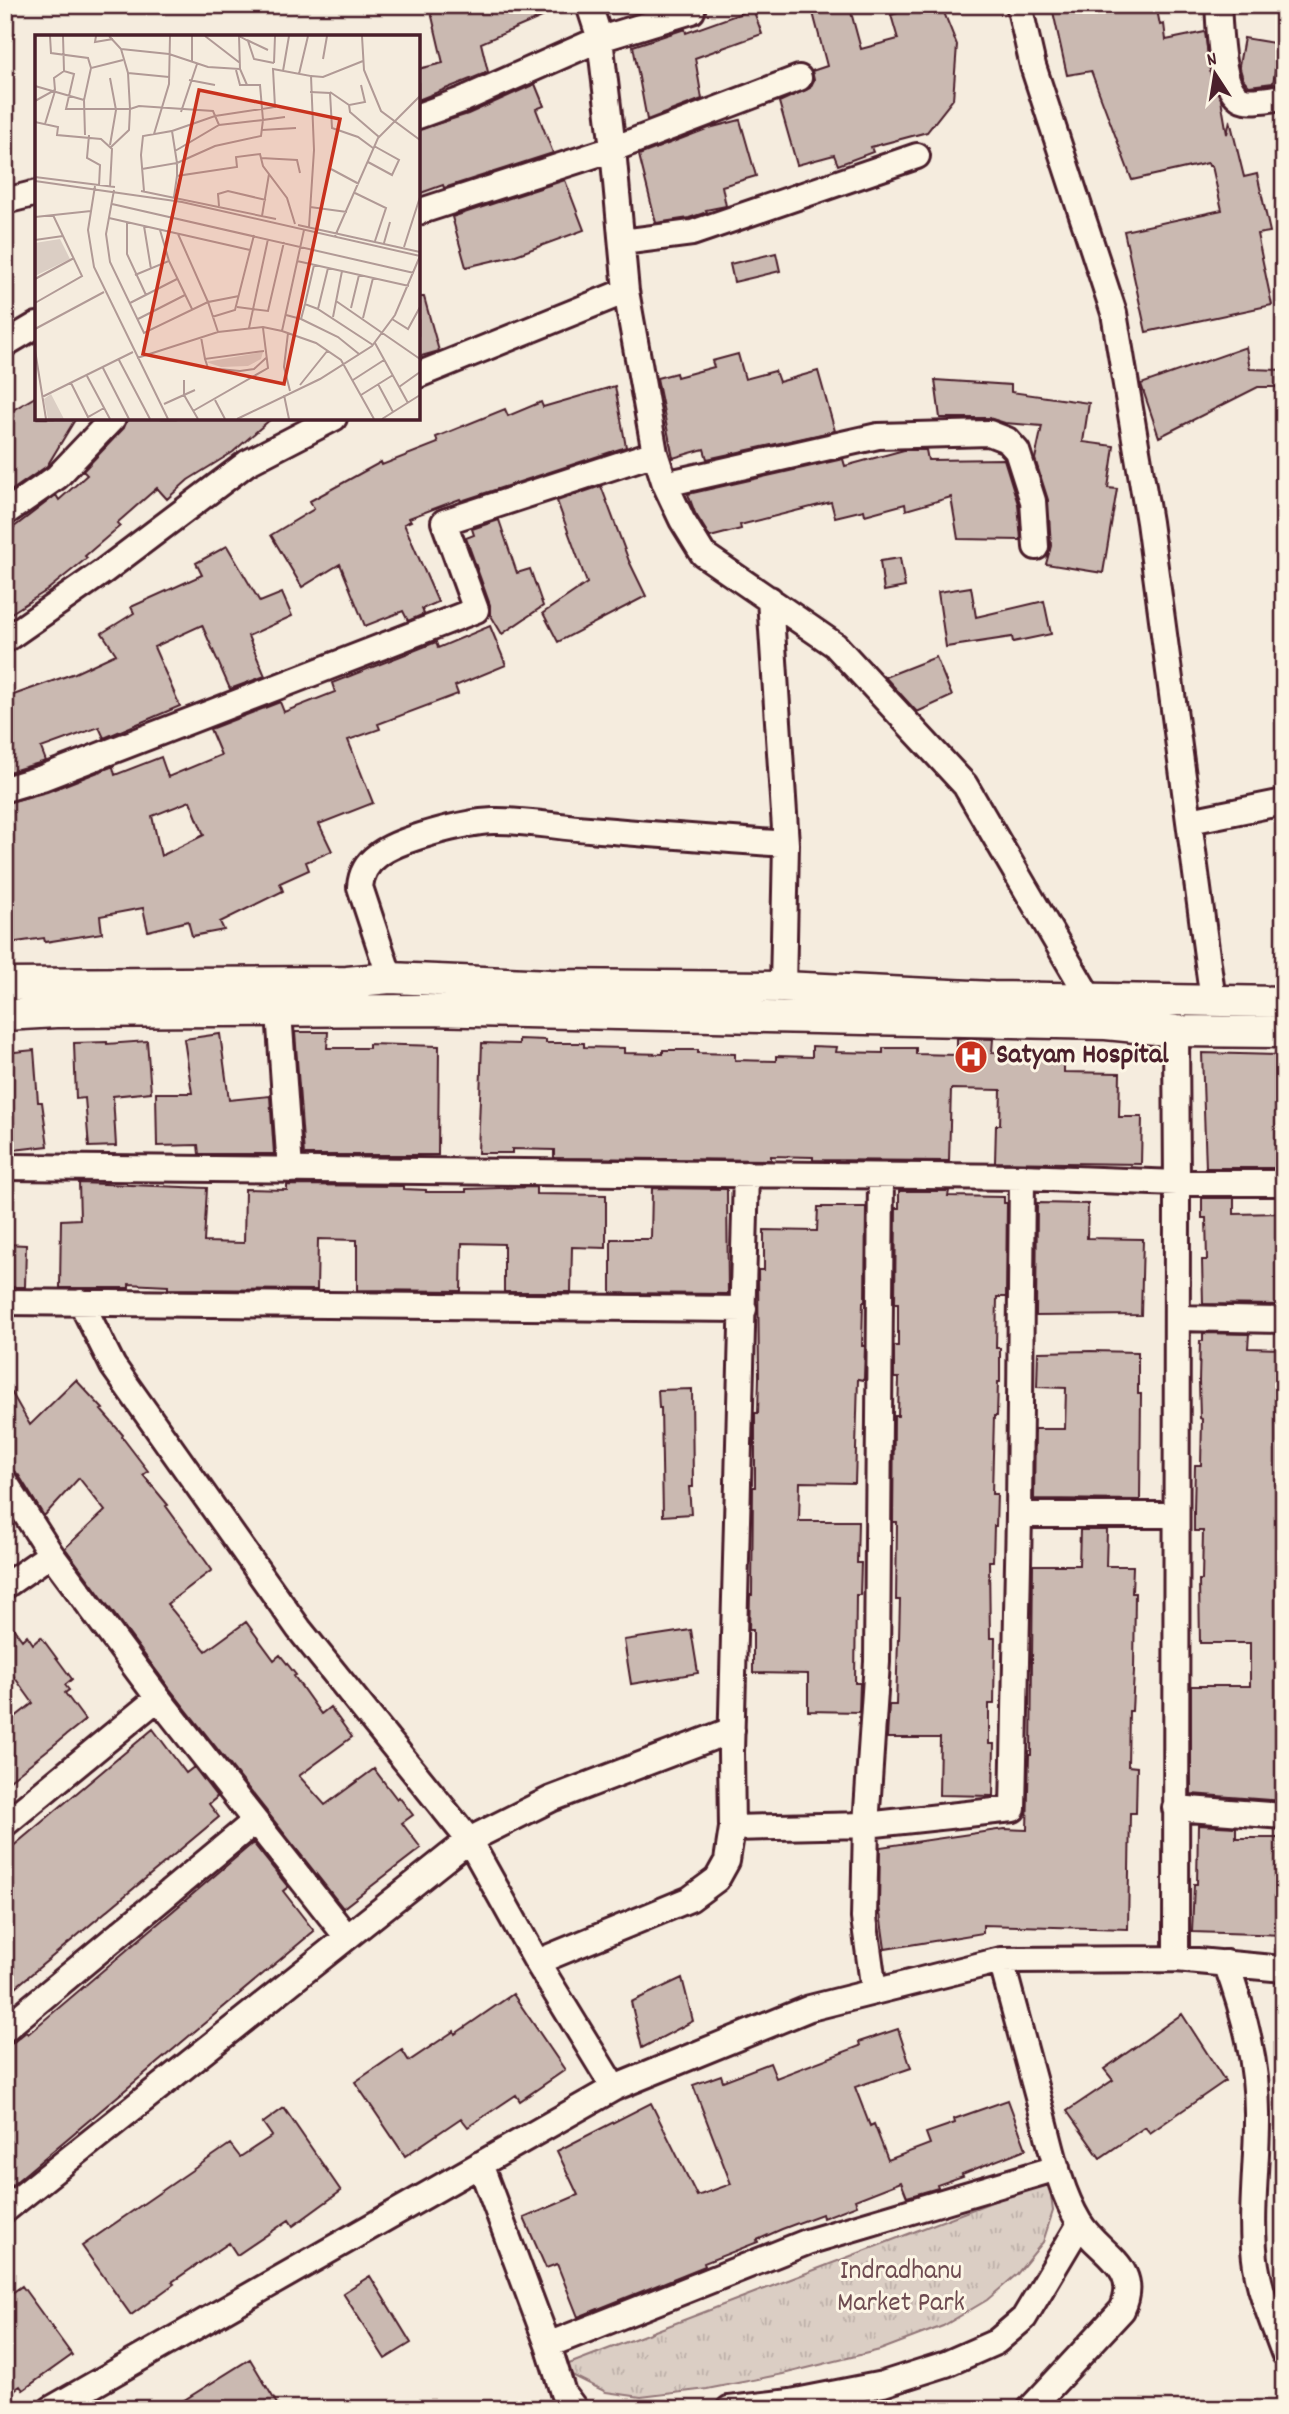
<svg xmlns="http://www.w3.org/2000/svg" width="1289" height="2414" viewBox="0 0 1289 2414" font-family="Dekko,sans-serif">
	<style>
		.park { fill: url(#park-tufts); stroke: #927678; stroke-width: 2 }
		.building { fill: #cab9b1; stroke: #4a1f2b; stroke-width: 2; fill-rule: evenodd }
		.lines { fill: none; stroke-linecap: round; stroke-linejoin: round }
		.minor-casing { stroke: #4a1f2b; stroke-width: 30 }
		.tertiary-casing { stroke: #4a1f2b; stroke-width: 35 }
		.minor { stroke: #fcf5e5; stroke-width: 24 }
		.tertiary { stroke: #fcf5e5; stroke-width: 30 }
		.labels { text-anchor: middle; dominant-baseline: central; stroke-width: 6; stroke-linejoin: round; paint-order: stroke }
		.poi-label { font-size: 28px; font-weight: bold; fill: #4a1f2b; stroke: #fcf5e5; text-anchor: start }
		.park-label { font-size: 28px; fill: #6e4b51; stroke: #fcf5e5 }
		.inset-road { fill: none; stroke: #b19a96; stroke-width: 2 }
		.view { fill: #c8321e; fill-opacity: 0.15; stroke: #c8321e; stroke-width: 3.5 }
		.inset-edge { fill: none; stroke: #4a1f2b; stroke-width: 3.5 }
	</style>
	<defs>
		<pattern id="park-tufts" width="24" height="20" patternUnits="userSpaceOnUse" patternTransform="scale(1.75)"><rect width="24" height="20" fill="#dbcec4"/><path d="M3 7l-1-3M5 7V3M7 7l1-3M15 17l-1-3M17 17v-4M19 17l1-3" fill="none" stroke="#bdb0a9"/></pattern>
	</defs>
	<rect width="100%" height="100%" fill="#f5ecde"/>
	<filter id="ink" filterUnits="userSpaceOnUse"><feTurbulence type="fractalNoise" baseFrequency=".0143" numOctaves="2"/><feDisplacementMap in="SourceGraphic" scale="14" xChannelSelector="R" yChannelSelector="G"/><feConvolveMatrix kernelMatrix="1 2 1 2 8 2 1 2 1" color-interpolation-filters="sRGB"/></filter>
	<g filter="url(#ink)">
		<!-- park -->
		<path class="park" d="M1049,2180L1053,2211L1043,2242L1017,2274L987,2300L943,2326L880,2350L783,2374L707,2389L641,2397L606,2392L570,2374L569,2364Z"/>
		<!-- building -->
		<path class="building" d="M461,5H570L481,43L488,72L418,100V69L443,63L431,12Z
			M811,5H849L861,49L898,39L891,15L925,5H941L957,45L953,99L927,132L871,147L873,152L838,165L834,155L797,165L779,102L810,88L814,80L812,71L827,66Z
			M1063,5H1156L1160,25L1164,24L1166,40L1205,32L1211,77L1221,99L1227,134L1230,120L1244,177L1257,174L1270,232L1257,234L1272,305L1146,332L1124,231L1222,210L1212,166H1209L1208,163L1132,180L1091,71L1067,75L1052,7Z
			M753,9L762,34L695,58L702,99L647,120L633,46L685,29L686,33Z
			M1244,38L1280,44L1273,83L1249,86L1243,79L1239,65Z
			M535,84L544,106L536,109L553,153L444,188L443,185L418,194V130L468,114Z
			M740,120L756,176L722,186L726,206L706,210L707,212L689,218L656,223L639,155L709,128Z
			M565,180L584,230L513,256L466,267L452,217Z
			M776,253L780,271L734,282L730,264Z
			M418,297H424L439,351L418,357Z
			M1246,347L1250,369L1284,370V387H1258L1159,437L1141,384Z
			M738,354L745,379L775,371L779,382L818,371L835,431L707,459L704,449L673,458L657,378L676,373L677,377L714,367L712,361Z
			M935,380L1011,385V392L1089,403L1083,442L1114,446L1108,488L1117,489L1103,573L1046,564L1051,546L1048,500L1035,459L1042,426L1005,423L989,418H940Z
			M615,386L626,447L461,501L460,499L409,518L411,521L404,524L438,602L422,609L424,614L408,621L403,611L365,626L340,564L302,587L271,535L314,509L310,501L381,462L382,465L438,443L436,437L505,409L508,416L541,402L543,407Z
			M37,396V418H76L47,466L5,495V423L14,416L11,411Z
			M127,418H272L233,452L188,480L167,499L157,488L117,523L120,526L85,556L87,558L46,591L5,617V534L56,495L59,500L87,475L83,471L124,428Z
			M904,450H926L928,460L1004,459L1018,504L1021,540L958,539L951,497L906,510L905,504L865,515L864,510L835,517L831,502L740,525L741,529L710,537L695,513L688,494L843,459L845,466Z
			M601,486L629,561L646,596L558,642L543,613L587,583L557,501Z
			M499,520L517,573L530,569L543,606L502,634L490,614V605L466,538L474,535L472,529Z
			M227,546L260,602L282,593L292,616L248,636L265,676L230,689L202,625L154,647L180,706L104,738L99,727L41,748L46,761L5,773V698L75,673L116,654L102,633L134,613L131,607L202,575L196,563Z
			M900,558L905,587L884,591L880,561Z
			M971,587L976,617L1044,601L1051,634L1013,642L1012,637L946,647L938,592Z
			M490,626L506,665L455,686L458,694L378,724L380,729L348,740L373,803L319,824L332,851L306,862L309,870L280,883L283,891L220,922L224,930L192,936L188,921L148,931L143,908L100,916L102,933L45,942L44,938L9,943L5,914V803L47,792L111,767H113L115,775L161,757L168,777L221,755L210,729L280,702L284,712L335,692L332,683L436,642L438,648ZM190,801L204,835L161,856L152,816Z
			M936,657L952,696L917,712L885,677Z
			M295,1032H328L327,1048H369V1044L439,1046L438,1155H304Z
			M220,1034L229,1100L270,1096L274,1154H199L198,1145L157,1146L156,1093H192L184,1039Z
			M957,1038L993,1039L992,1052L1064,1054V1072L1120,1073L1119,1117H1142L1141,1164L995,1162L996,1125H1000L1001,1090L951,1089L949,1161L813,1160V1157L771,1156V1160L554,1158V1150L512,1149V1153H478L482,1043L519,1044V1039L546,1040V1043H584V1047L624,1048V1053L663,1054V1050H698V1053L735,1054V1060L776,1061V1056L812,1057V1046L837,1047L836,1052L883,1053V1048H916V1054L957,1055Z
			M147,1041L151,1092L113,1096L116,1146L89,1147L85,1098L76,1099L74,1043L107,1042V1044Z
			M34,1050L38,1102H42L48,1146L5,1151V1053Z
			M1202,1053L1276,1055V1112H1280V1168H1206Z
			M79,1183L207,1188L204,1242L244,1243L245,1189L287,1190V1185L403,1186V1189L426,1190V1192H466V1189L536,1187V1194L606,1195V1248L572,1247L571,1292H504V1244L462,1243L461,1291L357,1290V1240L318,1239L317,1290L168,1289V1286L129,1284V1288H60L61,1220L80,1219Z
			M652,1188L727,1189L728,1294L611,1293V1239H651Z
			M899,1191H949L948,1196L1004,1197V1203H1007L1006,1297H997L996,1348H1000V1382H998L997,1416H994L992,1494H997L996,1526H994L993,1561H989L990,1638H995L994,1704H989V1744H994L993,1796L939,1795L940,1738H887L889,1705H896L898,1639H899L900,1600H896L897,1522H893L894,1416H898L899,1378H894V1346H898V1303H895L896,1208H899Z
			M1202,1198H1234V1214L1284,1213V1305L1203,1304L1202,1260H1207L1206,1218H1202Z
			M1037,1203L1088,1204L1087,1238L1143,1239L1141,1315L1036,1316Z
			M818,1207H866L865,1302H863L862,1346H865L864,1377V1380L858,1379L855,1483L800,1482L799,1521H858L857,1563H861L860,1595H856L855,1683H860L859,1712L808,1711V1674L753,1673V1630H749L750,1595H752L753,1487H755V1413H758L759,1377L758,1270H764V1230L817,1231Z
			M5,1244L26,1245L25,1287H5Z
			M1203,1333L1249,1334L1248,1348L1284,1349V1801L1191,1794V1686H1250V1643H1200L1199,1580H1202L1203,1531H1194V1511L1195,1465H1201L1202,1419L1200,1418L1199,1381L1200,1341H1203Z
			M1091,1351L1138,1352V1394H1141L1140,1500L1034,1499L1035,1429H1065L1066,1388L1037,1387L1038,1352Z
			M76,1380L103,1409L101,1410L123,1435L122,1437L148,1471L143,1475L168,1505L166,1506L212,1570L167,1604L206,1651L246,1622L274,1660L280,1655L296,1675L294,1676L321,1714L330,1707L352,1737L299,1776L325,1805L374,1769L397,1799L399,1797L413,1815L402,1823L421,1848L343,1908L170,1689L65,1548L105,1511L79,1478L44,1516L18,1474L5,1467V1381L30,1425Z
			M692,1389L693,1487H689L691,1514L663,1516L661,1408H659L658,1390Z
			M1080,1530H1107L1106,1566H1133L1132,1593H1135L1134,1671L1132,1711H1129L1128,1766L1137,1767L1136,1813H1130L1128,1929L983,1925V1933L885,1949L879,1906L880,1847L1004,1829L1027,1830L1029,1755H1031L1033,1565H1079Z
			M5,1617L22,1640L27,1635L33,1644L41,1637L72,1679L65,1685L69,1690L65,1693L85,1720L5,1784V1725L33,1703L5,1664Z
			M691,1630L698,1673L631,1684L624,1640Z
			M153,1729L186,1773L194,1767L217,1797L209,1804L219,1817L5,1996V1853Z
			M1198,1825L1236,1827V1838H1284V1935L1192,1932L1194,1884H1197Z
			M253,1843L288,1887L283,1891L314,1931L5,2191V2049L26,2032L28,2034Z
			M682,1978L693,2021L642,2048L631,2002Z
			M513,1994L565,2070L520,2101L516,2095L468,2127L461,2118L405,2156L355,2082L402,2050L409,2061L454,2031L455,2034Z
			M1182,2014L1225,2081L1150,2133L1145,2127L1100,2158L1067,2111L1113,2080L1104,2069Z
			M898,2029L911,2068L855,2087L870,2126L874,2124L888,2160L930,2144L926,2133L955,2123L954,2119L1008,2100L1026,2149L962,2174L963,2176L937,2185L938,2188L907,2197L901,2182L855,2200L857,2205L823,2218L822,2214L782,2229L757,2240L758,2242L704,2263L705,2266L578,2317L557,2264L546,2268L524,2218L578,2195L557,2151L651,2103L697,2196L731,2184L693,2085L721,2075L723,2081L770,2063L776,2078L860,2046L859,2042Z
			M284,2108L341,2191L293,2226L289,2220L237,2255L229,2243L172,2282L174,2284L131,2315L82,2246L230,2144L240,2157L272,2136L263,2123Z
			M370,2276L411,2343L385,2359L343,2293Z
			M22,2286L72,2355L23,2390L20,2386L5,2396V2298Z
			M250,2359L280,2409H170Z"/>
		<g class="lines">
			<defs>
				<path id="minor" d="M1019,5L1033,66L1114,313L1149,522L1213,1001
					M1218,5C1220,27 1219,95 1245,100C1257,102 1272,98 1284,97
					M418,116L462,100L600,39L692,11L691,5
					M5,201L37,193
					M418,212L613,149L600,39L589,5
					M622,242L692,233L917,156
					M626,291L655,453
					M5,344L37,325
					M418,375L626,291L613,149L799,78
					M665,484L878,436L989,433L1007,440L1017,451L1033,501L1036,547
					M5,513L57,477L113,418
					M770,599L786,844L783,987
					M5,640L104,571L247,463L334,418
					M5,789L42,778L476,610L444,522L655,453L665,484L682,520L703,554L835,645L965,785L1090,999
					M1190,821L1284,802
					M390,978L360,887C361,874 366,864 377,856C397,839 466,822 493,821C526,820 557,827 589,829C655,835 721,839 786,844
					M279,1012L290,1170
					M5,1167L1022,1177L1177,1183H1284
					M5,1302L744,1309
					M81,1302L113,1366L299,1629L469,1840L551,1799L732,1730
					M1177,1318L1284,1320
					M5,1482L51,1554L5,1586
					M1019,1515H1176
					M51,1554L158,1698L347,1937
					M1175,1808L1284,1816
					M5,1824L158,1698
					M732,1828L866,1825L1013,1809L1019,1515L1022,1177
					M1176,1959L1177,1183L1176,1031
					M1001,1960C1015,2012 1029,2064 1043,2116C1052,2151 1060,2190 1079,2222C1098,2254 1143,2266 1122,2310L1030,2409
					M537,1962L690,1899L717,1879L727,1861L732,1828L731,1752L746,1174
					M1226,1963C1245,2015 1258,2065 1257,2121C1257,2166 1249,2222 1256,2266C1261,2296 1274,2325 1284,2353
					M874,1991L864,1918L866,1825L877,1662L881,1176
					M5,2029L254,1822
					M480,2164L548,2345L807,2242L1057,2168
					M5,2210L469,1840L537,1962L614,2088
					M548,2345L563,2393L575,2409
					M51,2409L614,2088L810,2008L1001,1960L1176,1959L1284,1969
					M729,2409L791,2402L883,2384L946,2364L996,2342L1024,2318L1080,2224"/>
				<path id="tertiary" d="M5,984L347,982L390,978L550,985L783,987L993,997L1284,1002
					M5,1015L56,1012L425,1010L1106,1024L1176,1031L1284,1032"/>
			</defs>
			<!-- minor casing -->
			<use href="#minor" class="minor-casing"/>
			<!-- tertiary casing -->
			<use href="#tertiary" class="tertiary-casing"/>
			<!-- minor -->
			<use href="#minor" class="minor"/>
			<!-- tertiary -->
			<use href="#tertiary" class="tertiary"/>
		</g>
	</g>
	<!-- icons -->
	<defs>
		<symbol id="hospital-disc" viewBox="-11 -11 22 22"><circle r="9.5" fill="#c8321e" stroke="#fcf5e5"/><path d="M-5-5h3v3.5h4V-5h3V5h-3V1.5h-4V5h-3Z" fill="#fff"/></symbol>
	</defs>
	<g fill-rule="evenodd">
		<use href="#hospital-disc" x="952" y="1038" width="38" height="38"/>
	</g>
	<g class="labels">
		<!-- poi labels -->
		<g class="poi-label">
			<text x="996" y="1057">Satyam Hospital</text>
		</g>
		<!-- park labels -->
		<g class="park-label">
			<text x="901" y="2273">Indradhanu<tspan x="901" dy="32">Market Park</tspan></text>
		</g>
	</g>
	<!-- overview -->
	<g transform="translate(35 35)">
		<rect width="385" height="385" fill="#f5ecde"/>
		<path d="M25,204L35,224L0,241V208ZM228,317L226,324L213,331L186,332L171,327ZM16,359L29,384H13L9,364Z" fill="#dbcec4"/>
		<path class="inset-road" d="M15,1L16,18L53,23L56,33M28,1L29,36M61,1L60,7L78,4M170,1L205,28M204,1L205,34L212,50M204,1L213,6L219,24L239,28M327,1L329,35L346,76L385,105M212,5L233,15M86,14L134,19M134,19L173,32L205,34M288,24L292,1M157,27V1M239,28L240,1M248,36L254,1M93,38L134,42M264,39L273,1M276,41L288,42L328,26M154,45L180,50M326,50L330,67L314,70L315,77L344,102M0,51L49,65M275,57L295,58L297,93L323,102L338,113M295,57L314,70M0,66L20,55L19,43L29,36L39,39L31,74H95L93,38L86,14L74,1M146,77L162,29M0,87L23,92L22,100L66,104L77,114L75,152M10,89L20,56M227,95L261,93M137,96L180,81L240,72L238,34L276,41L279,115L274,192M119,99L134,49L135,1M50,100L49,65L56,33L88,25M54,100L52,123L65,130L64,151M75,110L81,75L75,43M76,112L94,95L95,74L104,71L178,76L184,90M140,116L184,90L228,85L225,50H205L201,35M226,123L262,125L265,138M333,127L357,140L364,125L339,111M107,134L142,128L137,96L108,101L106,120L109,156M296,134L324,149M142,141V128L180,111L226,101L228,85L250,82M0,142L80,152M0,146L147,167L385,221M60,151L53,195L59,232L133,384M79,155L71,199L75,227L109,298L173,267L183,297M106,156L241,184M320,158L351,173L340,206M139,162L142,141L202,132L201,122L225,119L228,131L252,163L260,189M77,169L379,238M184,171L183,159L193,156L231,165M275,172L312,177M227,181L234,139M0,182L56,176M74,183L215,215M92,187V219L111,260M263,190L385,217M109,191L116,234M143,199L173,267L204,261M300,201L343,103L385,61M0,205L28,201M349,208L355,187M369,212L385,162M134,226L157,274M262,226L374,251M293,233L283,274L338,310M100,240L134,226L125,195M0,244L39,223M301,266L385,324M0,268L47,241L18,180M95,268L142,244M270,269L279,230M202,272L233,276L249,207M316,273L324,240M251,280L266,284L270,269L283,274M177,282L200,275L219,200M298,282L307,236M328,283L338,243M103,284L150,260M266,284L303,302L324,319M357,284L373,294L385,272M214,293L233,204M0,294L69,257M247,296L269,195M253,298L249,332L255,356M166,302L170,324L229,316M340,308L373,368M0,315L11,384M102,323L183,297L228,292L247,296L281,308L306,325L339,384M170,324L173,333L205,336L219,334L231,323M84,325L115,384M68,333L94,384M52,341L75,384M149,345V360L163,384M318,345L349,325M36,348L53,382L69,373M343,349L358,377M265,350L293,315M364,352L385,337M249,360L254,384M326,360L358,340M7,362L98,317M180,365L190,384M129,369L160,355M158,376L233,333L228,293M202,384L285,344L337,311L360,280L385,221M347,384L385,360"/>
		<path class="view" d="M164,55L305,84L249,349L108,319Z"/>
		<rect width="385" height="385" class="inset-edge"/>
	</g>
	<!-- margin -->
	<rect width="1289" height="2414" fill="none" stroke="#fcf5e5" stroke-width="28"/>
	<rect x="14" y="14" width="1261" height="2386" fill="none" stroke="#4a1f2b" stroke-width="2.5" filter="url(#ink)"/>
	<!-- north arrow -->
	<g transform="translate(1215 74) rotate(348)" stroke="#fcf5e5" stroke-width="5" paint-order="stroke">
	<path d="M0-5L12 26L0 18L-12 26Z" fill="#4a1f2b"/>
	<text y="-10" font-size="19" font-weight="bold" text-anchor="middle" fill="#4a1f2b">N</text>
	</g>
</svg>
